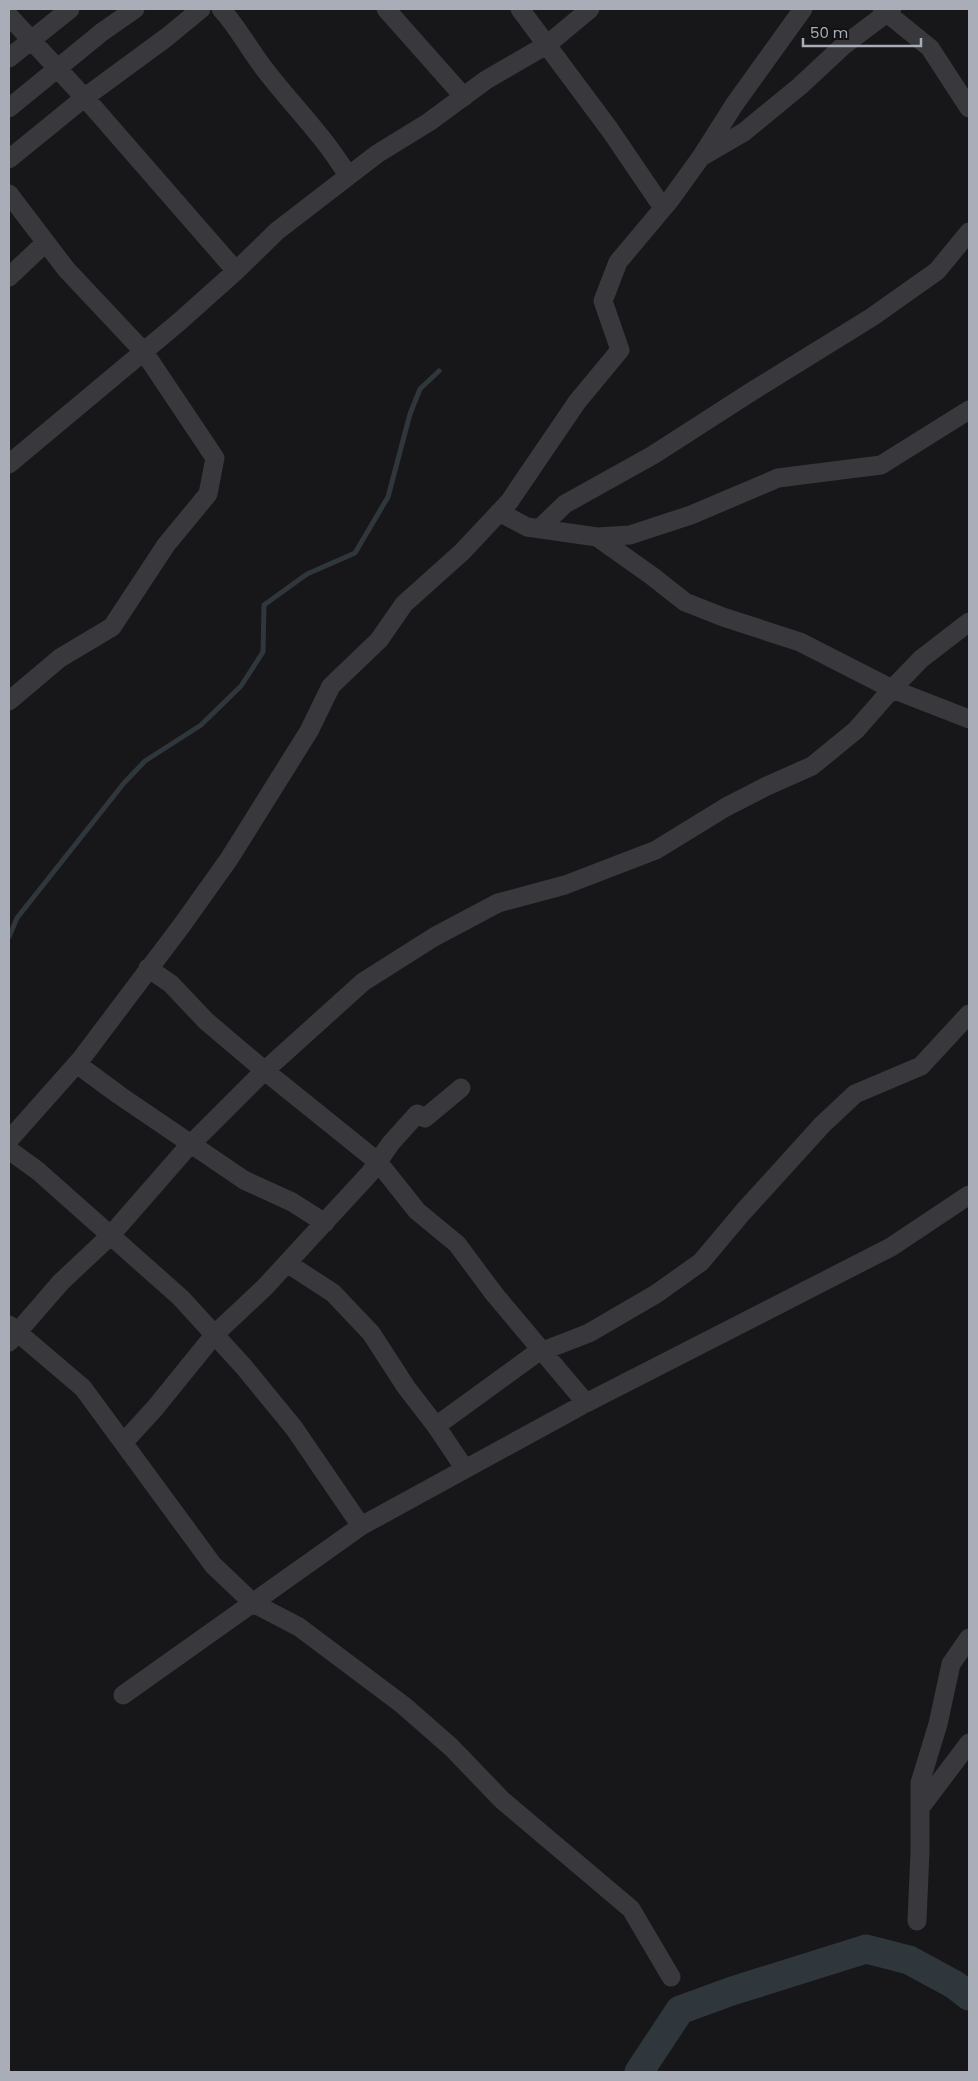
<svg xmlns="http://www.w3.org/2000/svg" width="978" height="2081" viewBox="0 0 978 2081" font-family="Poppins,sans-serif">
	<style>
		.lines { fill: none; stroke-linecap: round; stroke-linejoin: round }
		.stream { stroke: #2f373d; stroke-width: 5 }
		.river { stroke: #2f373d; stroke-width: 29 }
		.minor { stroke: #38383d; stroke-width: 19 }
	</style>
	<rect width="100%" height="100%" fill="#171618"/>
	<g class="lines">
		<!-- stream -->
		<path class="stream" d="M9,937L17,918L124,783L145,761L201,725L241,686L263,652L264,605L307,574L355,553L388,497L410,414L420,389L439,371"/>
		<!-- river -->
		<path class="river" d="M639,2072L680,2010L732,1991L866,1949L909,1960L955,1985L969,1996"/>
		<!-- minor -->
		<path class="minor" d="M221,9C238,27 250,51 266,71C293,106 325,137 348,176
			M386,9L464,97
			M520,9L610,130L663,208
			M882,9L930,48L969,108
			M9,16L94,108L236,271
			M9,58L70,9
			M9,108L102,32L135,9
			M703,154L734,105L803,9
			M9,159L84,98L167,37L201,9
			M9,194L66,269L144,352L215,458L208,494L166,545L112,627L60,658L9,701
			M9,277L45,243
			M9,464L179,322L236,271L277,231L377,154L429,122L486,80L548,44L590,9
			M499,512L527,527L597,537L630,535L691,515L778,478L881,465L969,410
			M539,529L565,504L653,455L754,390L872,317L937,271L969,232
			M597,537L652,576L685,602L723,617L800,642L892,689L969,719
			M148,968L171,984L206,1021L265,1071L378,1162L417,1211L457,1244L495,1295L586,1403
			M77,1064L119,1095L244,1180L292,1202L325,1223
			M9,1140L81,1059L182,925L229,859L309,731L331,686L379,640L404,604L462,552L509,502L577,402L620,350L603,301L618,262L670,200L701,157L744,132L800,86L843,46L892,9
			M9,1150L38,1171L181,1298L244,1367L294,1428L361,1526
			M287,1263L333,1293L371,1333L406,1387L436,1426L465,1469
			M9,1325L83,1388L213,1565L253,1603L299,1627L403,1705L451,1747L502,1800L631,1909L671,1977
			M9,1342L61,1282L110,1236L186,1149L260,1075L363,982L434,937L498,903L565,885L656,850L726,807L767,786L812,766L856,730L892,689L921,659L969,622
			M436,1426L535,1354L589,1333L656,1294L701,1262L743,1212L822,1125L855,1094L921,1066L969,1014
			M124,1442L155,1408L215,1334L265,1287L370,1173L391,1143L417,1114L425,1118L461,1088
			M123,1695L361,1526L586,1403L891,1247L969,1195
			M920,1808L969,1743
			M917,1921L920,1852V1783L938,1724L951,1664L969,1638"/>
	</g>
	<!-- border -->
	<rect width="978" height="2081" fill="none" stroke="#a9adb7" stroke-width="20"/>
	<!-- scale -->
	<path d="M803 38v8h118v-8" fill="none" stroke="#a9adb7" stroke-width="2.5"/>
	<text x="810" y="38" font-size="15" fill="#a9adb7" stroke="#121113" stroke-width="4" paint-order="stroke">50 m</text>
</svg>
